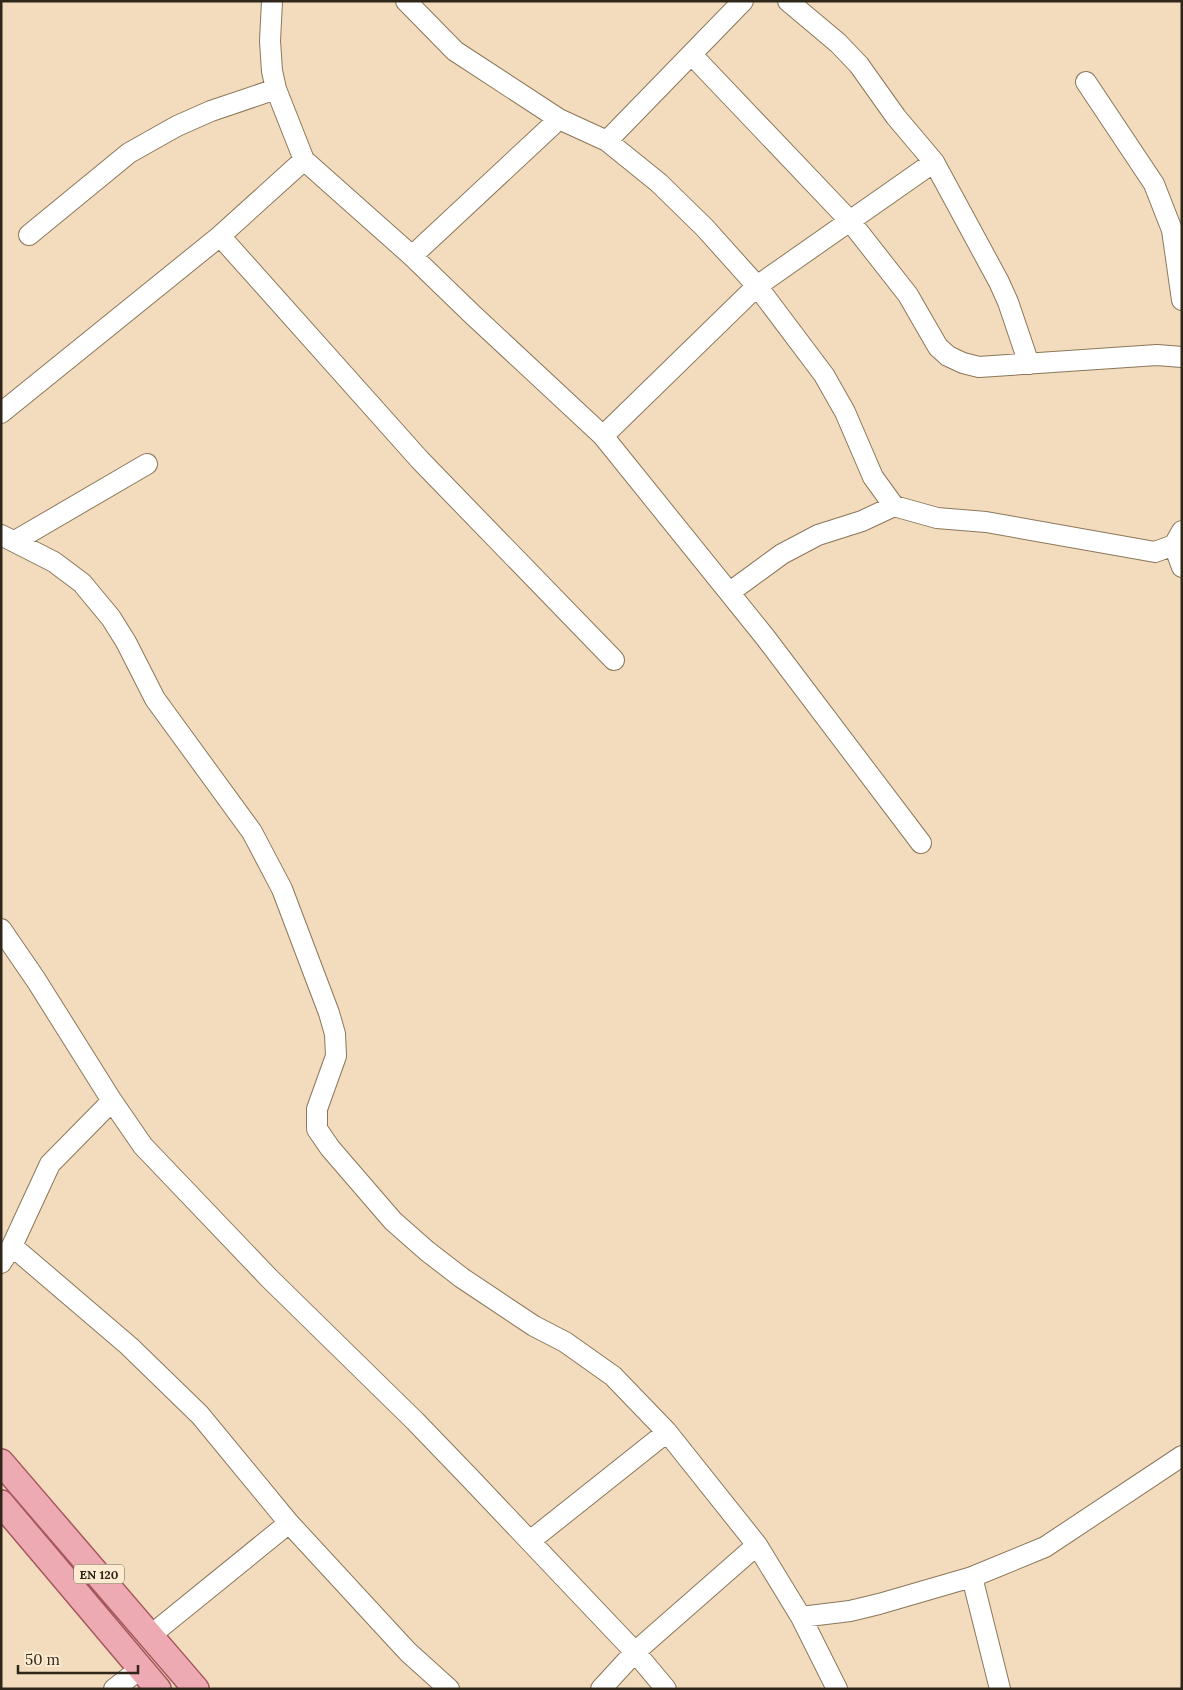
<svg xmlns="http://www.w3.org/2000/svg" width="1183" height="1690" viewBox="0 0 1183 1690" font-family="Lora,serif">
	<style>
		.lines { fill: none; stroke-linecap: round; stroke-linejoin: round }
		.minor-casing { stroke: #8b775a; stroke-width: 22 }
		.major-casing { stroke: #a4575d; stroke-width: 28 }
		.minor { stroke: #fff; stroke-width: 20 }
		.major { stroke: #eeaab3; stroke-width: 25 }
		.labels { text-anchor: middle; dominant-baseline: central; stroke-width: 5; stroke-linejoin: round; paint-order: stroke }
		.shield { fill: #fcead1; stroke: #6c6151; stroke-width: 1 }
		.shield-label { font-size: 12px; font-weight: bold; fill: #2f261a }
	</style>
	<rect width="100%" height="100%" fill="#f2dcbd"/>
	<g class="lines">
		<defs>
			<path id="minor" d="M272,1L270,41L272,71L276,89L304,160L412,256L473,315L603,436L765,637L921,843
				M406,1L455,51L559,119L607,141L659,183L705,228L757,286L824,375L845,412L873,477L894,506L937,518L986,522L1155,552L1174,545L1182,531
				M788,1L838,43L859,65L896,117L934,162L999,282L1008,302L1029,364
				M692,55L850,221L908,295L938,347L948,356L963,363L979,367L1157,355L1182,357
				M1086,82L1154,184L1172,230L1182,300
				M607,141L743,1
				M29,235L129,153L177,126L211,111L276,89
				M220,236L420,460L614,660
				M412,256L559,119
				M1,413L220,236L304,160
				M603,436L757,286L934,162
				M1,535L54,562L82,583L111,618L126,642L155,699L252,832L282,889L329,1013L335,1034L336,1056L317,1109V1129L330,1148L393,1221L427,1251L462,1278L534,1326L565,1342L613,1376L667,1432L757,1545L801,1617L837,1689
				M15,541L147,464
				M1174,545L1182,567
				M730,592L782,554L818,535L862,521L894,506
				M1,929L36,980L112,1101L143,1146L270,1279L415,1421L469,1477L635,1652L666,1689
				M12,1246L129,1346L200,1415L289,1523L408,1652L449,1689
				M1,1263L12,1246L50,1164L112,1101
				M530,1541L667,1432
				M972,1577L1000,1689
				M801,1617L850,1611L879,1604L972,1577L1045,1547L1182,1456
				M151,1635L289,1523
				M114,1689L140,1669
				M601,1689L635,1652L757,1545"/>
			<path id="major" d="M1,1462L196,1689
				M1,1503L158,1689"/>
		</defs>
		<!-- minor casing -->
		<use href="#minor" class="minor-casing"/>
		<!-- major casing -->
		<use href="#major" class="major-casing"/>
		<!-- minor -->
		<use href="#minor" class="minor"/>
		<!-- major -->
		<use href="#major" class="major"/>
	</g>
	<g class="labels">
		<!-- shield labels -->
		<rect class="shield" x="74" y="1564.5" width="50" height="19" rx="4"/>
		<g class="shield-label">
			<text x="99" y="1574">EN 120</text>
		</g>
	</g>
	<!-- border -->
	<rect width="1183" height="1690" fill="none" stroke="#2f261a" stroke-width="5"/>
	<!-- scale -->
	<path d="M18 1665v8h120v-8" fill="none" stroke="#2f261a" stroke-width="2.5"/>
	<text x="25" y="1665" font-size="15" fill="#2f261a" stroke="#fcead1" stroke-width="4" paint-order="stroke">50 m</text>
</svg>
